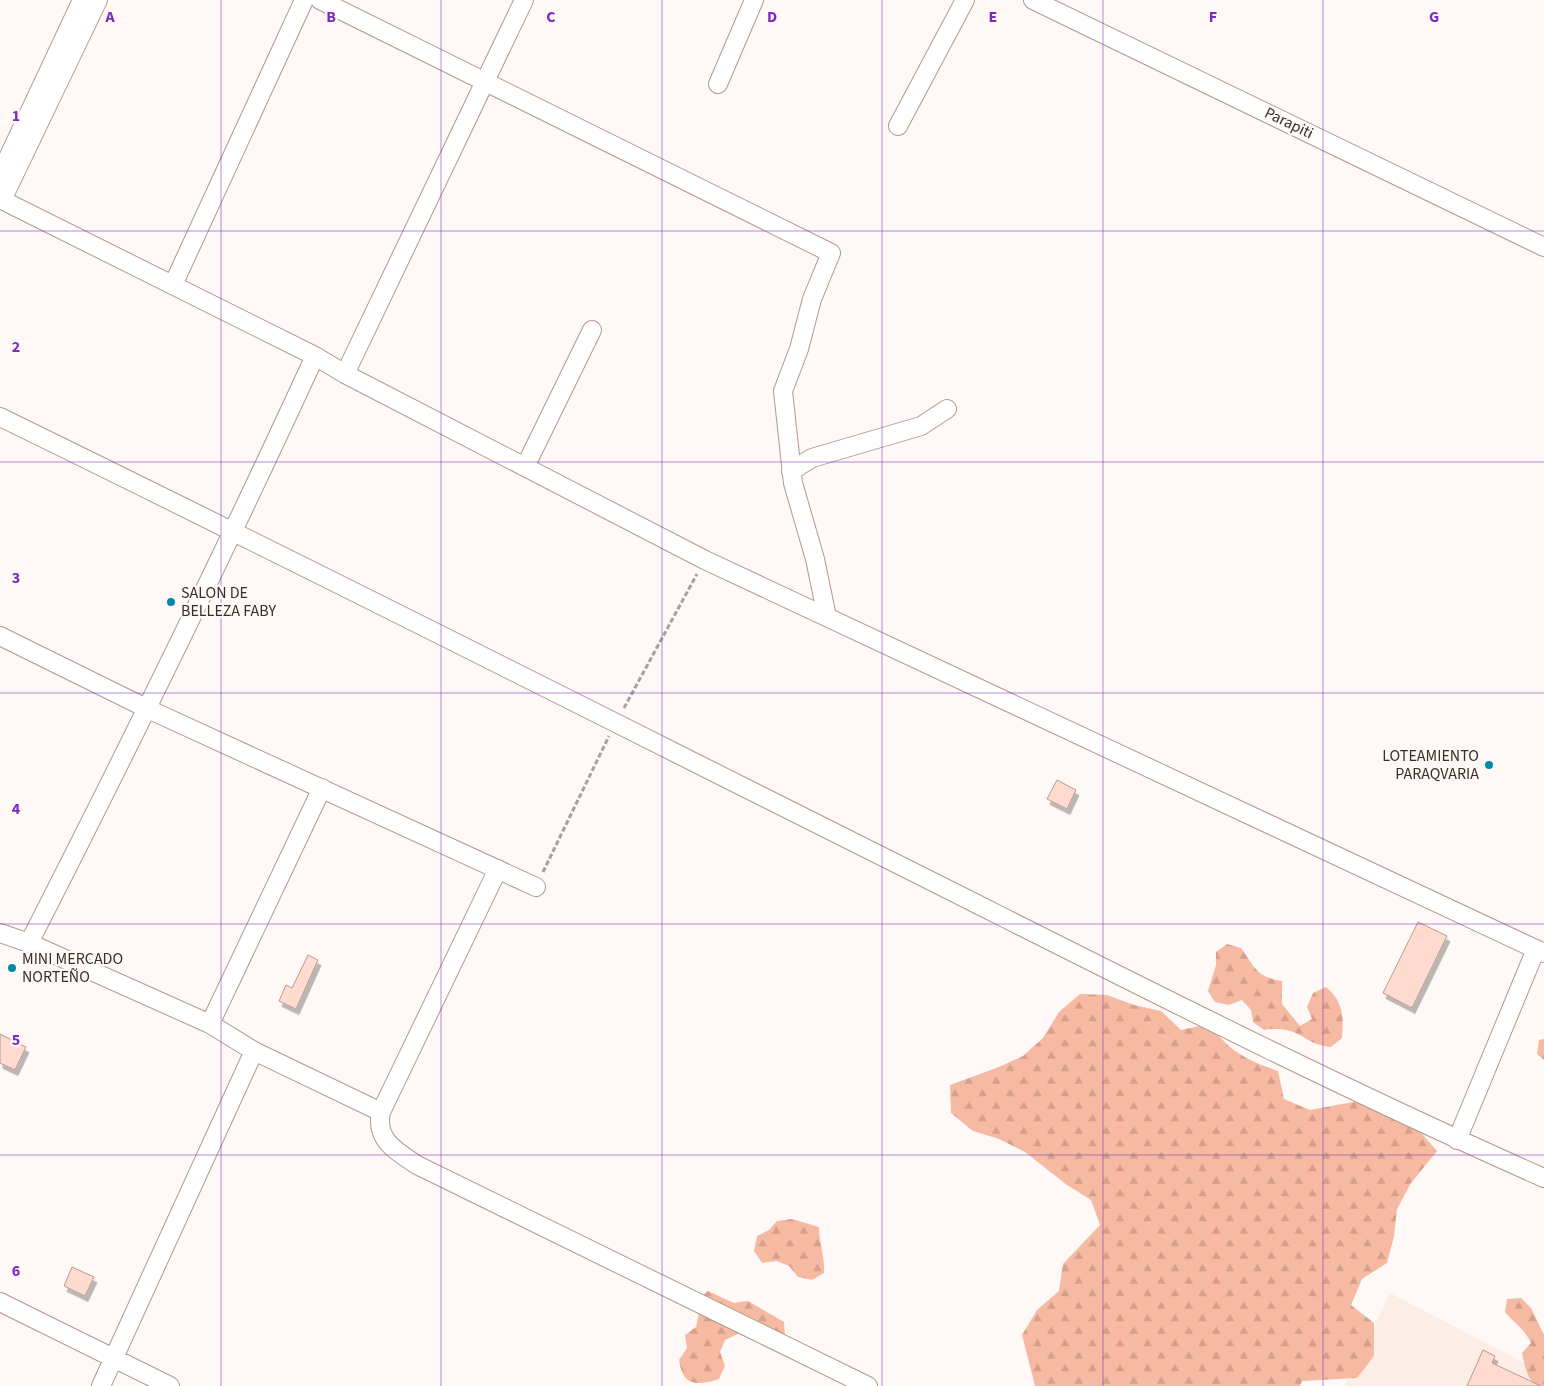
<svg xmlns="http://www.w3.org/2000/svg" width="1544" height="1386" viewBox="0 0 1544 1386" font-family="'Source Sans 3',sans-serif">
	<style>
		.built { fill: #fcede7 }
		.forest { fill: url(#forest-firs) }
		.building { fill: #fedbce; stroke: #b59a90; filter: url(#shadow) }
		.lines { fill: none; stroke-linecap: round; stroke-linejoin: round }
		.street-casing { stroke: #b3988d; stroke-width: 20 }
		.path { stroke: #a8a09c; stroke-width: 3; stroke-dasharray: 5 2.5; stroke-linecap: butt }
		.street { stroke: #fff; stroke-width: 18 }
		.grid { fill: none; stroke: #7b2cbf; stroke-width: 1; stroke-opacity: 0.55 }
		.poi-dot { fill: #0289aa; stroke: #fef8f6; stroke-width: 2 }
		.labels { text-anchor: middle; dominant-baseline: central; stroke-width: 4.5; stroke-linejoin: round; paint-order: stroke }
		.street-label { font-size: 16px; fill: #3a2f2a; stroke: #fef8f6 }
		.poi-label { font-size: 16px; fill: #3a2f2a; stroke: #fef8f6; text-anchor: start }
		.grid-label { font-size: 16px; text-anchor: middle; font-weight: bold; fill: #7b2cbf; stroke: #fef8f6; stroke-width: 4.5; stroke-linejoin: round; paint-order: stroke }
	</style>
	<defs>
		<pattern id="forest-firs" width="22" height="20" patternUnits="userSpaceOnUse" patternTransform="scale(1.25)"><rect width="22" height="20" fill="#f6baa3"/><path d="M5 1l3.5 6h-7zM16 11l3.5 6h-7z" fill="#d4a08c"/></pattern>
		<filter id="shadow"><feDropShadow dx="3" dy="5.5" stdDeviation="0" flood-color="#0004"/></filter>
	</defs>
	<rect width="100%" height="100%" fill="#fef8f6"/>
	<!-- built -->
	<path class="built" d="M1390,1293L1544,1373V1386H1345Z"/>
	<!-- forest -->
	<path class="forest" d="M1227,944L1241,948C1255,967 1256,977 1282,981V1004L1300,1026L1312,1019L1307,1007L1313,993L1326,987C1343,1001 1344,1017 1342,1038L1331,1047C1301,1044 1301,1024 1264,1030L1253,1022L1251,1010L1242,1000L1229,1005L1215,1002L1208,991L1216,965V952Z
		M1080,994L1107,995L1134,1005L1161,1011L1181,1030L1209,1024C1231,1052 1244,1059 1278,1071L1284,1099L1310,1110L1364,1100L1416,1127L1437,1151L1411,1183L1397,1209L1394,1236L1387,1263L1362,1279L1351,1305L1374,1323V1356L1357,1378L1302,1381L1300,1386H1035L1022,1335L1037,1310L1059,1291L1063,1264L1100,1225L1091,1200L1067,1185L1025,1152L999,1139L973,1131L951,1113L950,1085L999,1067L1023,1056L1043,1038L1059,1012Z
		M1544,1039V1060L1537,1054L1539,1040Z
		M792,1219L819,1227C819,1243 825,1257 824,1273L812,1280L798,1277L789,1266L777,1261L762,1263L754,1251L757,1236L769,1230L777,1221Z
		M708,1291L734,1303L748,1301L784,1322L785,1337L759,1342L738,1334L725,1340L720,1352L725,1366L719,1379C696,1386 683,1386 679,1360L687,1348L685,1335L696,1327L699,1313L697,1300Z
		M1521,1298L1531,1308L1544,1335V1386C1527,1386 1525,1366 1522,1353L1531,1343C1525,1329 1515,1324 1505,1312L1507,1299Z"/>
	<!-- building -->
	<path class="building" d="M1057,780L1076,790L1067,809L1047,799Z
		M1418,922L1447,936L1412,1008L1383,993Z
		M308,955L318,960L296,1009L279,1001L286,985L292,988Z
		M0,1034L26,1047L15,1070L0,1063Z
		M72,1267L94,1277L85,1296L64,1286Z
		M1483,1350L1495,1356L1492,1363L1541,1386H1467Z"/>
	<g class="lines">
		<defs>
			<path id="street" d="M320,0L831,253L812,299L799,349L783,391L793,483L815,559L827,617
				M1033,0L1544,247
				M718,84L754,0
				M898,126L965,0
				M0,175L82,0
				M0,199L315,356
				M2,200L98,0
				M173,285L304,0
				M345,374L705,560L1544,953
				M0,417C314,570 625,728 937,884C1138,985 1338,1087 1544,1178
				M525,467L592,330
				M791,471L812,458L921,426L947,409
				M0,636L148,709L536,887
				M0,933L29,943C128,749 224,554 315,356L345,374L524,0
				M29,943L210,1024L254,1051L381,1112L498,869
				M210,1024L322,788
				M381,1112C375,1140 396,1151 417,1165L868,1386
				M1457,1140L1536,949
				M0,1302L170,1386
				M101,1386L254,1051"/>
		</defs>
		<!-- street casing -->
		<use href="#street" class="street-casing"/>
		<!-- path -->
		<path class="path" d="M624,708L697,574
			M543,872L609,736"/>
		<!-- street -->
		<use href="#street" class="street"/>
	</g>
	<!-- grid -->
	<path class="grid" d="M221,0V1386M441,0V1386M662,0V1386M882,0V1386M1103,0V1386M1323,0V1386M0,231H1544M0,462H1544M0,693H1544M0,924H1544M0,1155H1544"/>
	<!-- markers -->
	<g class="poi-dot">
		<circle cx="171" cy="602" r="5"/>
		<circle cx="1489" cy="765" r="5"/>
		<circle cx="12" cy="968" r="5"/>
	</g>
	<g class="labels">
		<!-- street labels -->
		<g class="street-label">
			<text transform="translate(1289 123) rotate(26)">Parapiti</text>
		</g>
		<!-- poi labels -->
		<g class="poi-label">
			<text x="181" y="593">SALON DE<tspan x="181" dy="18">BELLEZA FABY</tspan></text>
			<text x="1479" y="756" text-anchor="end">LOTEAMIENTO<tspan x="1479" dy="18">PARAQVARIA</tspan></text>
			<text x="22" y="959">MINI MERCADO<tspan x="22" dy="18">NORTEÑO</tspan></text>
		</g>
	</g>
	<g class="grid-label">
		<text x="110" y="22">A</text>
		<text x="331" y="22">B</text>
		<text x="551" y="22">C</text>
		<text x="772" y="22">D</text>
		<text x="993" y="22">E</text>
		<text x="1213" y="22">F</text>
		<text x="1434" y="22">G</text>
		<text x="16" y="121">1</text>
		<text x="16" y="352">2</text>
		<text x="16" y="583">3</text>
		<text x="16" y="814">4</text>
		<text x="16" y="1045">5</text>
		<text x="16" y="1276">6</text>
	</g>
</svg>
